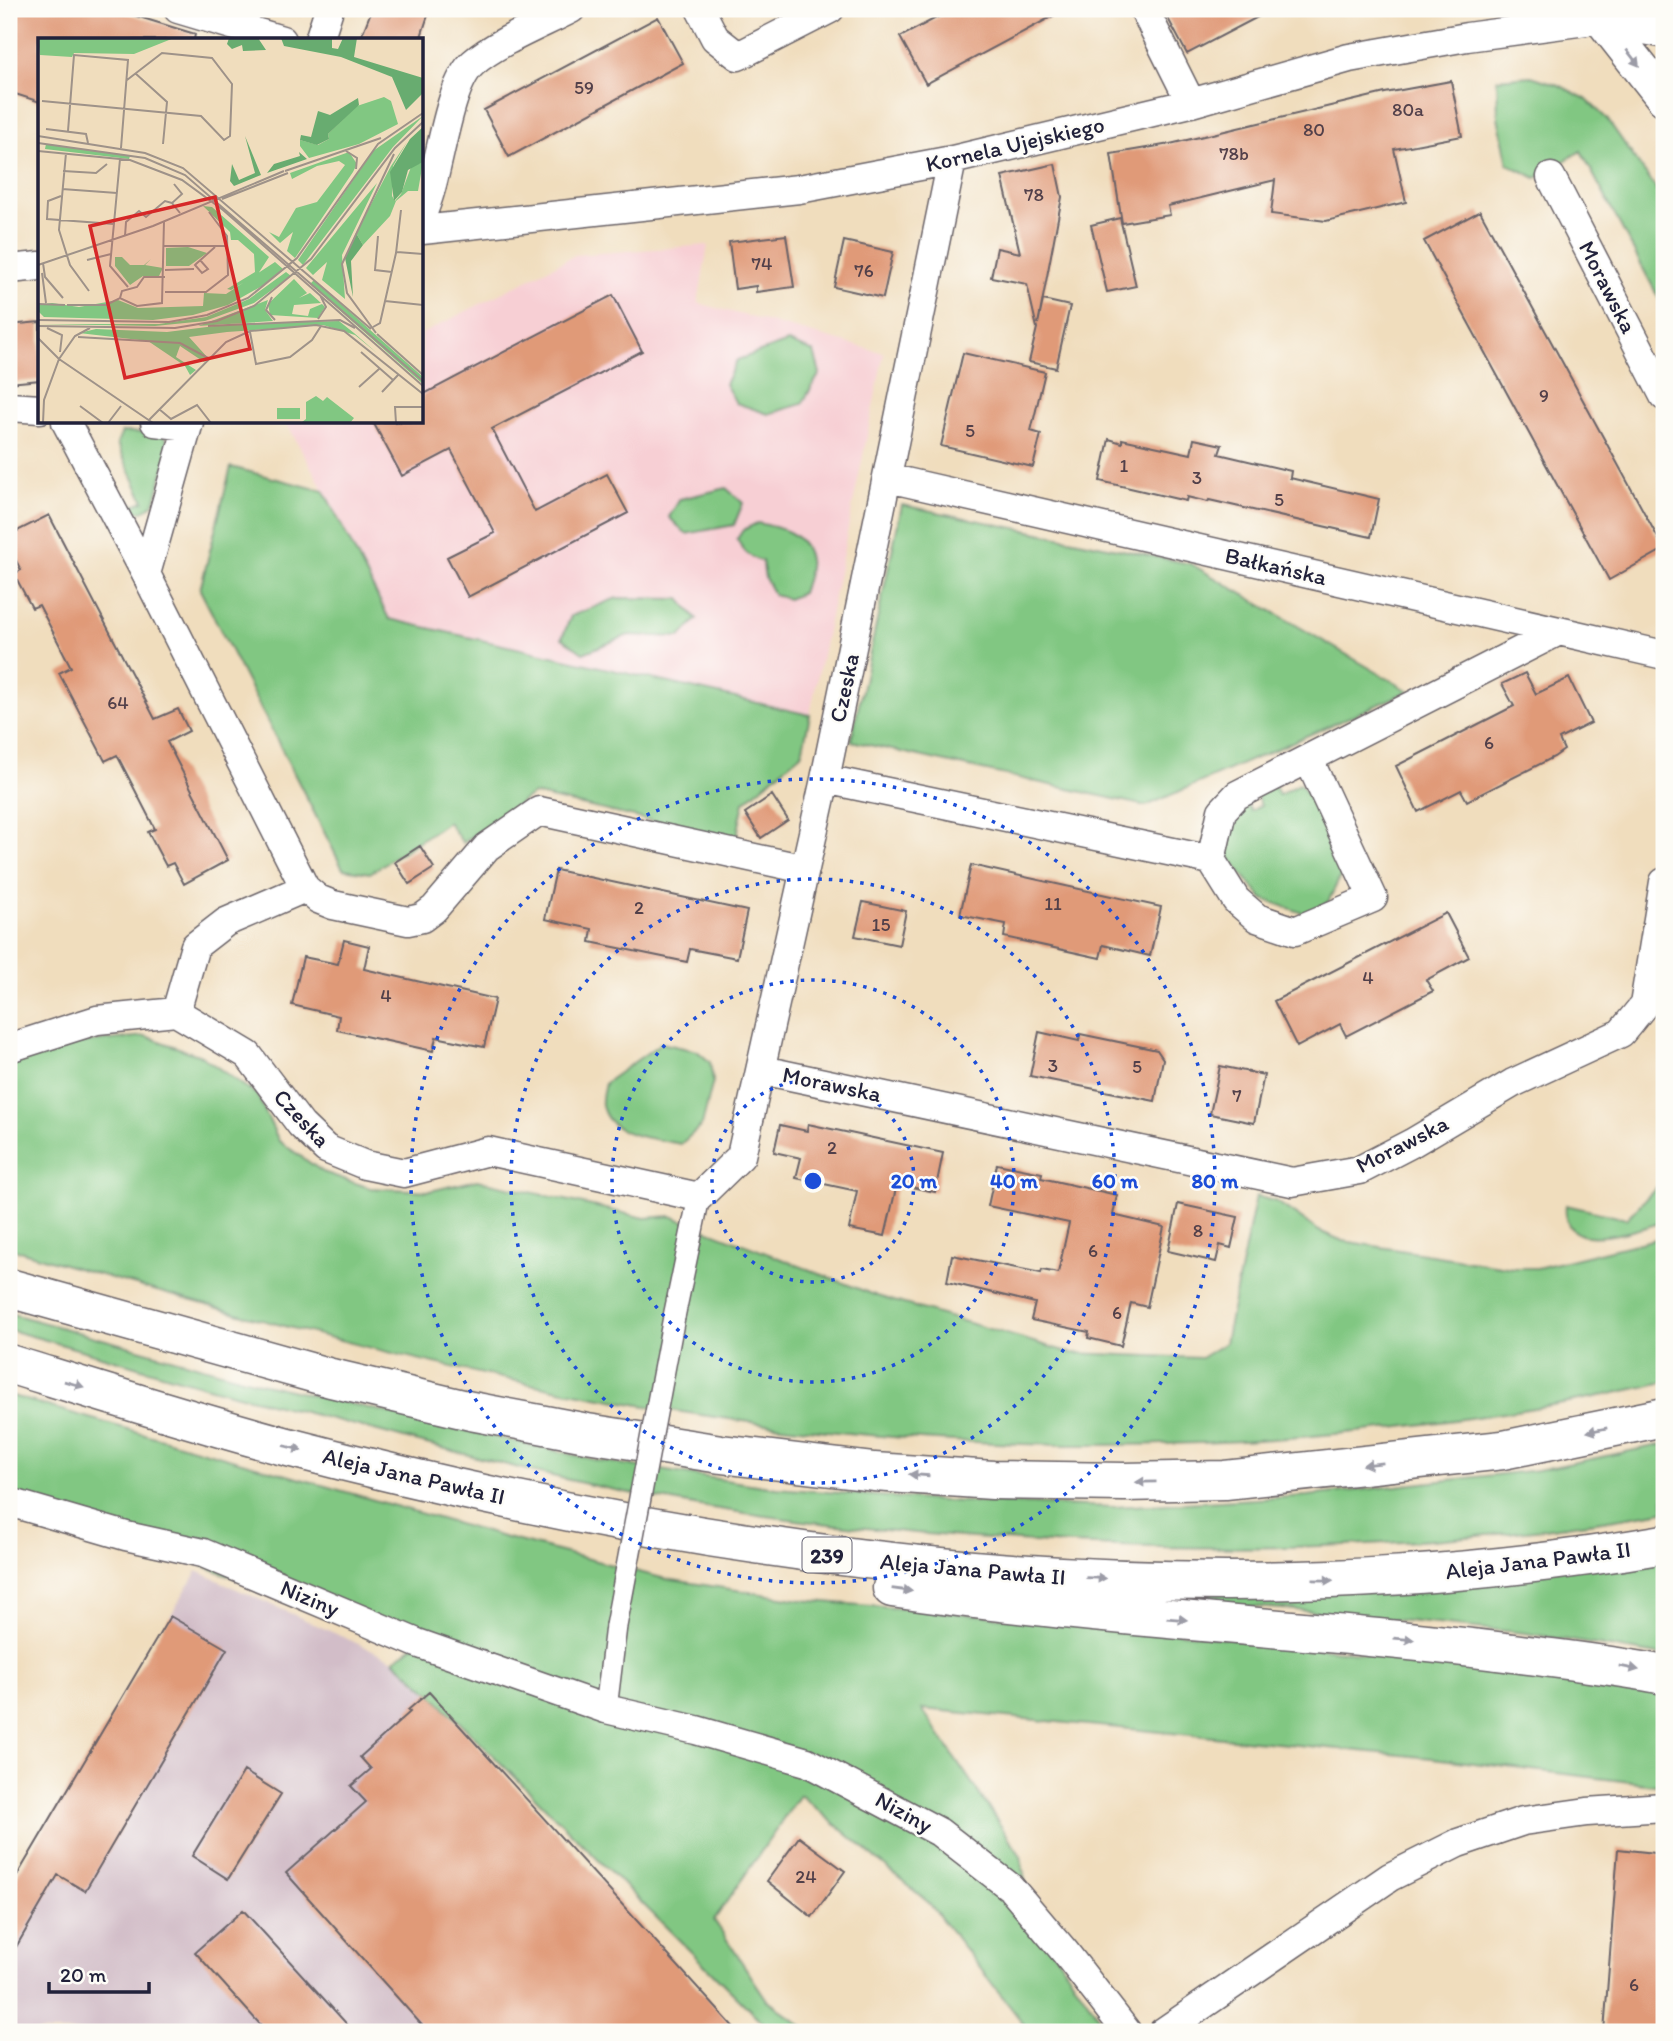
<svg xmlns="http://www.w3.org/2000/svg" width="1673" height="2041" viewBox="0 0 1673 2041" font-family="Itim,sans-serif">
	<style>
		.built { fill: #f7cfd4 }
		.industrial { fill: #d2bdc8 }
		.green { fill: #81c782; stroke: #52745e; stroke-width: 2 }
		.building { fill: #e09a78 }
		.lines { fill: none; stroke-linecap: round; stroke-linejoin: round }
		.pedestrian-casing { stroke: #6a6368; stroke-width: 24 }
		.minor-casing { stroke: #6a6368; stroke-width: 31 }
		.tertiary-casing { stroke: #6a6368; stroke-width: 38 }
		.primary-casing { stroke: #6a6368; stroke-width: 41 }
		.pedestrian { stroke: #fff; stroke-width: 21 }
		.minor { stroke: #fff; stroke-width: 28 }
		.tertiary { stroke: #fff; stroke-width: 35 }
		.primary { stroke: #fff; stroke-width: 38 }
		.tram { stroke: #22223b; stroke-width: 2 }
		.pedestrian-bridge-casing { stroke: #6a6368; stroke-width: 24; stroke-linecap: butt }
		.pedestrian-bridge { stroke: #fff; stroke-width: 21 }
		.oneway { fill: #9c9ca7 }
		.ring { fill: none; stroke: #1d4ed8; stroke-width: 3.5; stroke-dasharray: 3.5 7 }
		.labels { text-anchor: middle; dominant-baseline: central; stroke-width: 5; stroke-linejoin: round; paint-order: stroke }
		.number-label { font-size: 19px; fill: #52404a }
		.shield { fill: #fdfcf7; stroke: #646373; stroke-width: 2 }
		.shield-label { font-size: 21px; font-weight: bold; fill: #22223b }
		.street-label { font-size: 23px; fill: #22223b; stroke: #fdfcf7 }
		.inset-road { fill: none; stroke: #9e9289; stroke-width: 2 }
		.view { fill: #d62828; fill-opacity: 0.15; stroke: #d62828; stroke-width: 3.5 }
		.inset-edge { fill: none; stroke: #22223b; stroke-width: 3.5 }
		.centre { fill: #1d4ed8; stroke: #fdfcf7; stroke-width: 3.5 }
		.ring-label { font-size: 21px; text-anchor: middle; font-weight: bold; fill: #1d4ed8; stroke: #fdfcf7; stroke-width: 5; stroke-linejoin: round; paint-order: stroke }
	</style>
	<rect width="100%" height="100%" fill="#fdfcf7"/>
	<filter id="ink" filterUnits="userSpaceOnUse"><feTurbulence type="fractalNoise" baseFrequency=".0143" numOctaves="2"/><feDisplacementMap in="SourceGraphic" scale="14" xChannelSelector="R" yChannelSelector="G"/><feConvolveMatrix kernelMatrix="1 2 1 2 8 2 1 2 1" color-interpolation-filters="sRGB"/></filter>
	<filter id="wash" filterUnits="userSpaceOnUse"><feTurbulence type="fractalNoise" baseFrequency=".00686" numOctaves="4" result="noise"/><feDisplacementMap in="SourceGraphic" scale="28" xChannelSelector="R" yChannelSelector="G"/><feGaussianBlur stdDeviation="1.57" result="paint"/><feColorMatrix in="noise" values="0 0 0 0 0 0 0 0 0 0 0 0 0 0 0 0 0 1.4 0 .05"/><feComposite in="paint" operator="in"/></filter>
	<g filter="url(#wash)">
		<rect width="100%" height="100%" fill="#f0ddbd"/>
		<!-- built -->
		<path class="built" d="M708,245L698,303L884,353L810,714L389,619L338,516L286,422H422V334L575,255Z"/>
		<!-- industrial -->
		<path class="industrial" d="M197,1571L394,1660L429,1692L738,2032H9V1889Z"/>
		<!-- green -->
		<path class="green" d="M1531,76L1559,85L1586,99L1607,119L1664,200V308L1581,151L1536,178L1508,164L1498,117L1497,79Z
			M788,342L814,352L820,373L802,404L768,414L736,403L725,384L737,360Z
			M122,432L158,433L165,436L170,448L154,503C146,513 136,513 124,509L144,501L117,444Z
			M231,467L324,491L389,619L810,715L802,753L744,802L736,840L533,794L463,843L448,822L370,873L343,869L200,590Z
			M726,488L743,503L734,525L686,534L669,517L680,499Z
			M902,505L1191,564L1409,691L1146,806L851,741Z
			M757,523C779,527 805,532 809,560C811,569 805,583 802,593L788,599L774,595L765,578L762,561C748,557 744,552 737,539L743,530Z
			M617,598L680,599L697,619L680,637L629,635L583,653L562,638L571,616Z
			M1274,784L1279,795L1299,784L1303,787L1345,867L1328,902L1308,915L1263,899L1231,861L1227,850L1231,826L1245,800L1251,811L1261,805L1255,793Z
			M145,1036L201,1056L257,1095L279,1141L323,1172L370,1188L430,1191L477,1180L645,1218L671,1216L877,1296L1071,1353L1201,1358L1225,1343L1256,1196L1277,1202L1319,1231L1343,1241L1513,1268H1537L1664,1237V1382C1590,1400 1515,1412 1440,1422C1169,1459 892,1451 623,1402C417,1365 210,1308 9,1248V1064L73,1044Z
			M661,1043L697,1051L710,1062L713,1081L702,1125L681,1144C655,1138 608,1138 602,1105C601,1098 604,1089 605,1083Z
			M1664,1180V1222C1636,1229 1559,1259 1566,1205L1626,1219Z
			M9,1313L264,1384L596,1460L776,1488L944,1501L1114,1507L1307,1496L1538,1470L1664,1444V1511C1427,1553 1188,1556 948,1536C855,1528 763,1518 672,1501C580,1485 490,1461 400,1437C335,1419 269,1404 204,1386C139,1368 74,1347 9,1330Z
			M9,1395L503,1537L666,1579L801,1600L1165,1631L1664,1687V1786L1432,1758L922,1709L1021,1856L1031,1919L1109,2032H1030L929,1903L800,1795L714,1920L767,2000L810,2032H772L429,1692L394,1660L417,1643L9,1496Z
			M1664,1560V1656L1525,1633L1308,1611L1079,1593Z"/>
		<g id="blocks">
			<!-- building -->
			<path class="building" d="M9,9H113L195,34L194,40H40V102L9,92Z
				M372,9H430L420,40H360Z
				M953,9H1066L926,84L900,37Z
				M1163,9H1273L1187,54Z
				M658,17L683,63L509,157L484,110Z
				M1451,81L1462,136L1394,149L1406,202L1326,221L1271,214L1275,180L1168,206L1170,215L1122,223L1111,154L1170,144L1385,93Z
				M1055,164L1062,197L1038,324L1043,300L1070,306L1056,368L1029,362L1037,328L1027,284L991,277L997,248L1020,253L1002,176Z
				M1480,211L1664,549L1609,580L1424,241Z
				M1120,218L1136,286L1107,292L1091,225Z
				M786,235L794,287L756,292V286L735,289L729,242Z
				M844,241L893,252L883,298L834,287Z
				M613,295L642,351L492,429L535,512L607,474L628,513L468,597L447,557L495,533L451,450L402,476L373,422H422V395Z
				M40,322V380L9,383V325Z
				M963,353L1045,372L1031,431L1041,434L1033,467L941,446Z
				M1109,439L1122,443V439L1191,454L1194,439L1222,445L1219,454L1291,471L1290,478L1379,499L1371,537L1209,500L1208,502L1187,497L1186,501L1100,481Z
				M49,515L155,719L178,709L189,731L167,742L228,860L184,884L173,863L166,866L148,832L155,829L117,755L105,761L59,673L71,667L39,605L32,608L14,574L21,570L9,547V535Z
				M1525,673L1536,694L1569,678L1591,723L1559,739L1564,750L1554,757L1467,801L1461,790L1418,812L1396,766L1514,706L1502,684Z
				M772,795L788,820L761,838L745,813Z
				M420,846L434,868L409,884L395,862Z
				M971,865L1161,907L1150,956L1103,945L1100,958L1004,937L1006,924L960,915Z
				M556,870L747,911L737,958L690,949L687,962L590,942L592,929L545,919Z
				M863,902L906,911L899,945L855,936Z
				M1446,913L1469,957L1426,980L1433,991L1346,1036L1340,1024L1297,1047L1274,1001Z
				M344,940L369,946L364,969L495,999L484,1047L436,1037L433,1051L337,1030L339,1016L292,1005L303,957L338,964Z
				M1039,1032L1079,1041L1080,1034L1157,1050L1163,1059L1155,1101L1030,1076Z
				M1220,1066L1264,1075L1254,1123L1210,1114Z
				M808,1124L943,1153L935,1192L897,1184L885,1236L849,1229L857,1191L796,1178L801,1158L774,1152L780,1125L807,1131Z
				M997,1164L1042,1173L1041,1178L1117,1195L1113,1215L1164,1227L1147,1307L1131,1303L1121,1346L1088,1338L1089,1332L1031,1320L1035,1303L947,1282L952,1255L1041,1273L1042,1270L1058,1273L1069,1223L988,1206Z
				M1178,1204L1238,1217L1231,1248L1220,1245L1216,1262L1168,1251Z
				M170,1616L227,1649L85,1891L58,1875L9,1959V1889Z
				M429,1692L738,2032H428L286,1873L366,1802L351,1786L371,1769L360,1757L410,1712L408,1710Z
				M244,1771L281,1794L228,1879L192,1856Z
				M799,1837L845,1871L812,1917L767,1881Z
				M1618,1849L1664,1854V1935L1657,2032H1604Z
				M243,1910L354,2032H267L195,1952Z"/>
		</g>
	</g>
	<g filter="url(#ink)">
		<use href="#blocks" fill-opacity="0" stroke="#6a6368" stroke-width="2"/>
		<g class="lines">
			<defs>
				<path id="pedestrian" d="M674,1317L699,1197
					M606,1709L616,1626"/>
				<path id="minor" d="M178,9L282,40
					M700,9L715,38L738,56L830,9
					M1144,9L1191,103
					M319,40L329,9
					M1551,177L1664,396
					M422,214C440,176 446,87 473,63C497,42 542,24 571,9
					M422,230L799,189L952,160L1191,103L1349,58L1467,37L1601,19
					M9,269L40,266
					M9,407L40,409
					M66,422L146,574
					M155,422L188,426
					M189,422L146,574L305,888
					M888,478L1664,655
					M1309,760L1373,898L1295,931L1257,918L1236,900L1211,860L1222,811L1237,795L1559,631
					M825,779L1211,860
					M176,1012L195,946L226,922L305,888L318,899L333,905L408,921L422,918L434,909L487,847L539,811L805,869
					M9,1048L97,1020L176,1012L248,1055L301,1125L326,1149L365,1165L404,1173L488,1151L699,1197L741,1156L825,779L952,160
					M762,1070L1292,1182L1360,1170L1412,1143L1513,1083L1621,1033L1644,1005L1664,882
					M9,1502L126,1536L203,1553L417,1643L606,1709L696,1730L807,1762L939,1832L1010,1887L1065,1952L1127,2032
					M1163,2032L1390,1877L1458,1843L1523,1821L1587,1812L1664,1807"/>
				<path id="tertiary" d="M1594,9L1664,98
					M1601,19L1664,30"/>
				<path id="primary" d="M9,1288L331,1378L471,1411L587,1433L721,1454L874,1472L993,1480L1124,1482L1225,1480L1503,1450L1664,1417
					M9,1364C100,1392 192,1421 284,1446C735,1564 1202,1625 1664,1544
					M892,1588C1103,1619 1317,1627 1528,1655C1574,1661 1619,1666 1664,1675"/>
			</defs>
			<!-- pedestrian casing -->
			<use href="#pedestrian" class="pedestrian-casing"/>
			<!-- minor casing -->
			<use href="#minor" class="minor-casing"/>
			<!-- tertiary casing -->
			<use href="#tertiary" class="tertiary-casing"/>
			<!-- primary casing -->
			<use href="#primary" class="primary-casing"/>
			<!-- pedestrian -->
			<use href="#pedestrian" class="pedestrian"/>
			<!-- minor -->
			<use href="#minor" class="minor"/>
			<!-- tertiary -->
			<use href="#tertiary" class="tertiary"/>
			<!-- primary -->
			<use href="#primary" class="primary"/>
			<!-- tram -->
			<path class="tram" d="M1661,9L1664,14"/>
			<defs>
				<path id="pedestrian-bridge" d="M616,1626L674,1317"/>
			</defs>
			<!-- pedestrian-bridge casing -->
			<use href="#pedestrian-bridge" class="pedestrian-bridge-casing"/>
			<!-- pedestrian-bridge -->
			<use href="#pedestrian-bridge" class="pedestrian-bridge"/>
		</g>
		<!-- one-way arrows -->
		<defs><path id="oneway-solid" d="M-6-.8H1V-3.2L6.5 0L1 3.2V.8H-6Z" transform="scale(1.75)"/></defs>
		<g class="oneway">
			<use href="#oneway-solid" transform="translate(1633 58) rotate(52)"/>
			<use href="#oneway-solid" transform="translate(74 1384) rotate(16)"/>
			<use href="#oneway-solid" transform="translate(1597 1430) rotate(169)"/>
			<use href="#oneway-solid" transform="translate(293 1448) rotate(14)"/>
			<use href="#oneway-solid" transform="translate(1373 1464) rotate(174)"/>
			<use href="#oneway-solid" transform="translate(919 1475) rotate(-176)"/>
			<use href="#oneway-solid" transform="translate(1146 1482) rotate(179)"/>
			<use href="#oneway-solid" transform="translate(1096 1578) rotate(2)"/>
			<use href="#oneway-solid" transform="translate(1323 1580) rotate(1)"/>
			<use href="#oneway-solid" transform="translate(902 1590) rotate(8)"/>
			<use href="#oneway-solid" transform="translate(1177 1619) rotate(5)"/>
			<use href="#oneway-solid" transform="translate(1404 1639) rotate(5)"/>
			<use href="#oneway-solid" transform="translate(1629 1668) rotate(11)"/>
		</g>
	</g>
	<!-- distance rings -->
	<g class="ring">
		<circle cx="813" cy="1181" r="101"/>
		<circle cx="813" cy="1181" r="201"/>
		<circle cx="813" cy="1181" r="302"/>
		<circle cx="813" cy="1181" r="402"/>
	</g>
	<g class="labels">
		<!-- number labels -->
		<g class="number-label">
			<text x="584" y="87">59</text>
			<text x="1408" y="109">80a</text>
			<text x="1314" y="129">80</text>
			<text x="1234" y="153">78b</text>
			<text x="1034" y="194">78</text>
			<text x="762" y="263">74</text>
			<text x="864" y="270">76</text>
			<text x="1544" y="395">9</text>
			<text x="970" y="430">5</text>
			<text x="1124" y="465">1</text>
			<text x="1197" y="477">3</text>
			<text x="1279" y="499">5</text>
			<text x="118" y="702">64</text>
			<text x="1489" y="742">6</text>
			<text x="1053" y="903">11</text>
			<text x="639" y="907">2</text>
			<text x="881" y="924">15</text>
			<text x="1368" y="977">4</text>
			<text x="386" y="995">4</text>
			<text x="1053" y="1065">3</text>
			<text x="1137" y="1066">5</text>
			<text x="1237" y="1095">7</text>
			<text x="832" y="1147">2</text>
			<text x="1198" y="1230">8</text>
			<text x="1093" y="1250">6</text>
			<text x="1117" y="1312">6</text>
			<text x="806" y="1876">24</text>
			<text x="1634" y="1984">6</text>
		</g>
		<!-- shield labels -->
		<rect class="shield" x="802.5" y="1537.5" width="49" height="35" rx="5"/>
		<g class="shield-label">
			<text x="827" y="1555">239</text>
		</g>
		<!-- street labels -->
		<g class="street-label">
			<text transform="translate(1015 144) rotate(-13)">Kornela Ujejskiego</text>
			<text transform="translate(1608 287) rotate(63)">Morawska</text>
			<text transform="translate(1276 566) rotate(13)">Bałkańska</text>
			<text transform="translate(844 688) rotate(-78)">Czeska</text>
			<text transform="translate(832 1084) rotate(12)">Morawska</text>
			<text transform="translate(302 1118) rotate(47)">Czeska</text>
			<text transform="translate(1402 1144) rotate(-27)">Morawska</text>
			<text transform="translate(414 1476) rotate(13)">Aleja Jana Pawła II</text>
			<text transform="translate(1538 1560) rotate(-7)">Aleja Jana Pawła II</text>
			<text transform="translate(973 1569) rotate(5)">Aleja Jana Pawła II</text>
			<text transform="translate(310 1598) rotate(23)">Niziny</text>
			<text transform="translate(904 1812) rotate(29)">Niziny</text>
		</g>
	</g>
	<!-- overview -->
	<g transform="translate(38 38)">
		<rect width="385" height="385" fill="#f0ddbd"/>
		<path d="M0,0H136L96,16L36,15L34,19L2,17ZM346,59L353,63L360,86L321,106L271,120L262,108V102L280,107L291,101L290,96L319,68ZM385,78L355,109L265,227L260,222L335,113ZM369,104L355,128L354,158L357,163L363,156L373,129L385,124L380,153H370L358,163L352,178L325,207L318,195L353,128ZM8,106L92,118L91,121L7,111ZM311,114L319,126L315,134L257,220L249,213L255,194L242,205L231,194L241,199L258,170L279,164L307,127L301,123L279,128L254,141L252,135ZM339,145L304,217L307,261L284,242L289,224L275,237L268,230ZM165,168L174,169L231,219L220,236L193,252L189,251L217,234L216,216L200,202H193L192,194ZM150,209L169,215L151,228H128V210ZM77,219H84L92,227H106L113,221L107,227L125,230L121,238H105L92,247L77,228ZM237,224L245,231L224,248L190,267L155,277L115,282L6,279L0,273V267L14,265L41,269L80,262L100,270L165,268L166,255L188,256ZM248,234L253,238L216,265L167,283L117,288L0,286H121L168,279L211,261ZM256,241L269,255L261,260L272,255L283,265L256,267L254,276L270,278L272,271L284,266L287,269L280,280L232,277L230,266ZM276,242L385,339V346L272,246ZM230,262L227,272L235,283L160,288ZM301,283L316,295L339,315L317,297L285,287L189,294L151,299L170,320L166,324L142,308L138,319L158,332L152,337L147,328L110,303L41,295L58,291L129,294L193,286ZM278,358L285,363L289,359L316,380L312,385L264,384L268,381V364ZM239,370H262V381H239Z" fill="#81c782"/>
		<path d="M191,0H220L228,12L205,13L204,7L194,11L189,6ZM243,0H294V10L300,11L305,0H319L316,19L385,40V55L368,72L354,39L303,19L246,8ZM320,60L321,67L290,96L291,101L279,107L262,102L263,97L273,99L280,73L292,77ZM385,89V124L370,132L364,154L356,163L352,134L372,101ZM207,98L223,137L196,148L192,143L194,126L201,142L217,135ZM261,114L269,121L229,135L236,126L262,118ZM318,195L325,207L313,223L315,259L307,220Z" fill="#68ac70"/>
		<path class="inset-road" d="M97,35L129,64L125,106M4,63L163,78L186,102L192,98L194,46L174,20L124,15L89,42M8,91L48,96L50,105M30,93L36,17L90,22L83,110M0,98L107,115L145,130L333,291M0,105L107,120L147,137L385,343M0,113L92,122L144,142L185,172L385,348M308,113L319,120L318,131M28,115L21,192L32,227L51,253M82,121L72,228L90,249M25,133L58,135L69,126M247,133L343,100M136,146L144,156L134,165L142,175M24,151L79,155M23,158L10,163L9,181L76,186M184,161L250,135M87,198L88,184L101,173L108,179L127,163L134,165M340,198L337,232L354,234M126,208H190M359,214L385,216M49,222L73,216M162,222L170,231L164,235L157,227L158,226L177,209M5,225L7,239L25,260M0,227L115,188L246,133M127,232L156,231M4,235L8,265M127,254H168L190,237L189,198L171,174M234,259L228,272L237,282M82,260L84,253L99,249L106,239H127M347,263L385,267M0,266L27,267M29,267H68L82,260L99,268L124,265L126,183M280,281L288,269L282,257M0,282L131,284L169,277L210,260L259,220L340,106L385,75M0,288L137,290L179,283L216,268L273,221L357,110L385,84M170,288L302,282L317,290M335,289L342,285L358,215L363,172M9,290L24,297L22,314M212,294L218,326L252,319L274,302L283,288M338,295L309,255L304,226L356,116M339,296L385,337M40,299L142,305L172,321M0,300L21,321M323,314L355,342M21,321L37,298L52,290M321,349L341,331M344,354L361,336M42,368L65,385M121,371L133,381L159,367L173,385M111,382L188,304L212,293L278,287L306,293L385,356M5,385L6,362L21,321L115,385M70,385L83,368M358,385L357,369H385"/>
		<path class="view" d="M177,159L212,311L87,340L52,188Z"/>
		<rect width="385" height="385" class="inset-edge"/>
	</g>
	<circle cx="813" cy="1181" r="10" class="centre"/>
	<g class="ring-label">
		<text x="914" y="1188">20 m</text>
		<text x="1014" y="1188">40 m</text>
		<text x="1115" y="1188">60 m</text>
		<text x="1215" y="1188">80 m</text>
	</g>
	<!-- margin -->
	<rect width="1673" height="2041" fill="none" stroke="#fdfcf7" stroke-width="35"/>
	<!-- scale -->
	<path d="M49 1982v10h100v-10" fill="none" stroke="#22223b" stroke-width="3.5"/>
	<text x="60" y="1982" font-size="21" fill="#22223b" stroke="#fdfcf7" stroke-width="5" paint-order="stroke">20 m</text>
</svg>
